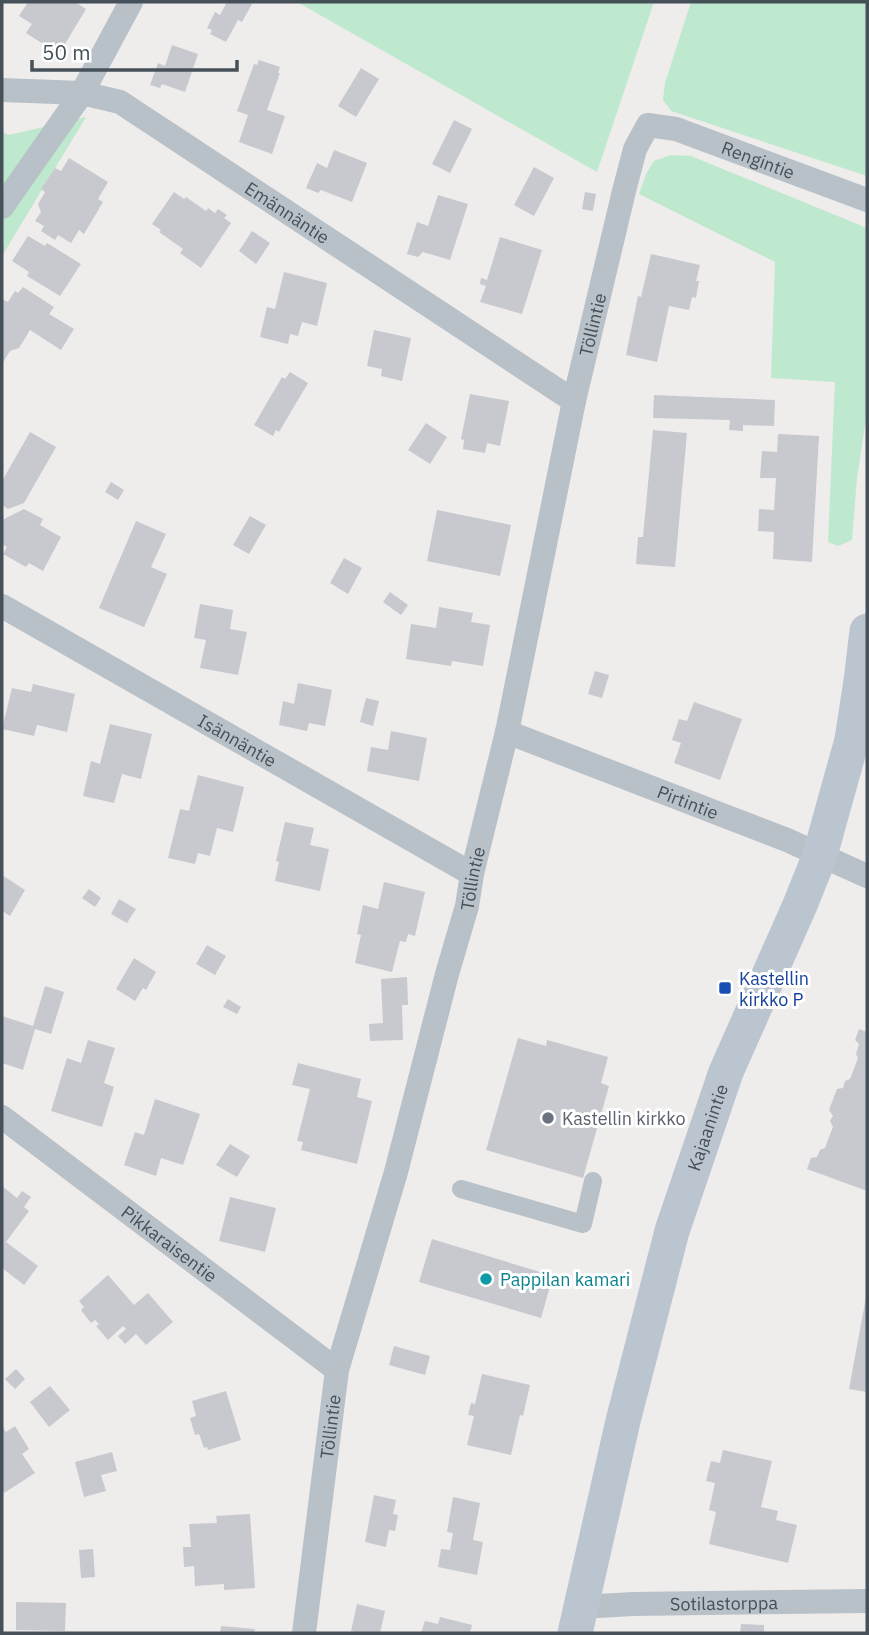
<svg xmlns="http://www.w3.org/2000/svg" width="869" height="1635" viewBox="0 0 869 1635" font-family="'IBM Plex Sans',sans-serif">
	<style>
		.green { fill: #bee9ce }
		.building { fill: #c7c9cf }
		.lines { fill: none; stroke-linecap: round; stroke-linejoin: round }
		.pedestrian { stroke: #b9c1c8; stroke-width: 18 }
		.minor { stroke: #b9c1c8; stroke-width: 24 }
		.secondary { stroke: #bbc5cf; stroke-width: 35 }
		.transit-dot { fill: #1a4fb4; stroke: #fff; stroke-width: 2.5 }
		.worship-dot { fill: #6b7280; stroke: #fff; stroke-width: 2.5 }
		.culture-dot { fill: #0f9aa8; stroke: #fff; stroke-width: 2.5 }
		.labels { text-anchor: middle; dominant-baseline: central; stroke-width: 6; stroke-linejoin: round; paint-order: stroke }
		.street-label { font-size: 18px; fill: #465058; stroke: #fff }
		.transit-label { font-size: 18px; fill: #164399; stroke: #fff; text-anchor: start }
		.worship-label { font-size: 18px; fill: #5b616d; stroke: #fff; text-anchor: start }
		.culture-label { font-size: 18px; fill: #0d838f; stroke: #fff; text-anchor: start }
	</style>
	<rect width="100%" height="100%" fill="#efecec"/>
	<!-- green -->
	<path class="green" d="M297,2H654L597,172Z
		M691,2H867V176L671,111L663,100L665,83Z
		M86,117L2,256V132L9,135Z
		M671,155L691,156L867,228V412L857,478L852,540L838,546L828,542L835,382L771,378L775,262L639,194L646,174L654,161Z"/>
	<!-- building -->
	<path class="building" d="M28,2H75L86,9L59,54L26,33L32,24L19,16Z
		M227,2H247L252,4L242,22L238,20L226,42L210,34L212,30L207,28L215,12L220,15Z
		M172,45L198,54L185,92L162,84L160,88L150,85L158,63L165,66Z
		M259,60L280,67L278,73H280L267,110L285,116L272,154L239,142L248,115L237,111L254,64L257,65Z
		M361,68L379,79L356,117L338,106Z
		M454,120L472,129L450,173L432,164Z
		M334,150L367,163L352,202L321,190L318,193L306,188L317,163L327,168Z
		M69,158L108,182L98,199L103,202L84,234L79,230L71,243L58,235L55,240L41,231L44,226L35,221L41,212L38,204L45,192L41,189L55,168L61,171Z
		M534,167L554,178L534,216L514,205Z
		M174,192L184,199L186,197L206,211L208,208L215,213L218,209L227,215L224,218L231,223L201,268L180,253L183,249L159,232L161,230L152,224Z
		M585,192L596,194L593,211L582,209Z
		M438,195L468,204L450,260L423,252L418,257L407,254L417,222L428,226Z
		M252,231L270,243L256,264L239,251Z
		M28,236L45,246L47,243L81,264L60,296L27,276L29,272L12,261Z
		M500,237L542,250L522,314L480,302L486,286L480,284L481,278L487,280Z
		M651,254L700,265L696,281H699L696,298L692,297L689,310L669,306L657,362L626,355L638,296L641,297Z
		M284,272L327,283L317,326L302,322L298,336L290,334L288,344L260,337L267,307L275,309Z
		M23,287L54,307L49,314L74,329L61,350L30,330L19,348L10,351L2,364V299L8,302L15,291L18,293Z
		M374,330L411,338L402,381L381,376L382,369L367,366Z
		M290,372L308,383L279,432L276,430L273,436L254,425L282,377L285,379Z
		M470,394L509,401L500,446L487,443L485,453L463,449L464,440L461,439Z
		M654,395L775,400L774,426L743,425V431L729,430L730,420L653,418Z
		M426,423L447,437L430,464L408,450Z
		M653,430L687,433L675,567L636,564L638,537H643Z
		M30,432L56,447L24,503L8,509L2,505V481Z
		M778,434L819,436L812,562L773,559L774,532L758,531L759,509L774,510L776,478H760L762,451L777,452Z
		M111,482L124,490L118,500L105,492Z
		M24,509L43,519L40,525L61,537L43,571L29,563L26,567L3,554L7,547L2,544V520Z
		M437,510L511,525L500,576L427,561Z
		M250,516L266,525L249,554L233,545Z
		M136,521L166,534L151,567L167,574L144,627L99,608Z
		M344,558L362,568L348,594L330,583Z
		M390,592L408,605L401,615L383,602Z
		M200,604L233,610L230,629L247,632L238,675L200,668L206,640L194,638Z
		M439,607L473,613L471,622L490,625L483,666L452,661L451,666L406,659L411,624L436,628Z
		M595,671L609,675L602,698L588,694Z
		M298,683L332,690L325,726L309,723L307,731L279,725L283,701L294,704Z
		M33,684L75,694L67,732L37,725L34,736L2,729L12,688L31,692Z
		M366,698L379,701L373,726L360,722Z
		M694,702L742,719L720,780L674,763L681,743L672,740L679,719L687,721Z
		M110,724L152,734L141,779L122,774L114,803L83,796L91,761L100,764Z
		M391,731L427,738L419,781L367,771L371,747L388,750Z
		M198,775L244,787L233,832L217,828L210,856L198,853L195,864L168,858L180,809L189,811Z
		M285,822L314,828L310,845L329,849L320,891L275,881L279,862L276,861Z
		M2,875L25,890L10,916L2,911Z
		M384,882L425,892L415,936L408,934L406,942L400,941L392,972L355,963L361,935L357,934L363,905L378,909Z
		M89,889L101,898L95,907L82,898Z
		M119,899L136,909L127,923L111,914Z
		M207,945L226,956L215,975L196,964Z
		M134,958L156,972L146,990L143,988L135,1001L116,989Z
		M407,977L408,1005H402L403,1040L370,1041L369,1024L383,1023L381,979Z
		M45,986L64,992L51,1034L35,1029L23,1070L2,1063V1016L33,1026Z
		M228,999L241,1007L237,1014L223,1007Z
		M859,1029L867,1032V1191L807,1169L811,1158L817,1157L820,1150L825,1148L829,1137L833,1127L830,1121L833,1116L829,1110L837,1089L843,1088L845,1081L850,1079L858,1058L856,1054L859,1044L855,1040Z
		M518,1038L546,1046L547,1040L608,1057L601,1083L609,1086L583,1178L486,1150Z
		M88,1040L115,1048L104,1083L114,1087L102,1127L51,1111L67,1058L81,1063Z
		M298,1063L361,1079L357,1097L372,1101L357,1164L301,1150L303,1142L297,1141L310,1089L292,1085Z
		M155,1099L200,1114L183,1165L161,1158L156,1176L124,1165L135,1132L144,1135Z
		M230,1144L250,1156L237,1177L216,1165Z
		M2,1186L17,1198L22,1191L31,1197L24,1207L29,1211L6,1242L38,1266L24,1285L2,1268Z
		M230,1197L276,1208L265,1252L219,1241Z
		M432,1239L553,1276L541,1318L419,1282Z
		M108,1275L134,1305L148,1293L173,1322L146,1345L136,1334L125,1344L118,1336L126,1329L123,1326L108,1340L96,1326L99,1324L95,1320L91,1323L81,1310L84,1307L79,1301Z
		M866,1297H867V1392L849,1389Z
		M394,1346L430,1356L425,1375L389,1365Z
		M16,1369L25,1379L15,1389L5,1379Z
		M482,1374L530,1385L523,1416L520,1415L511,1455L467,1445L474,1416L468,1415L471,1403L475,1404Z
		M50,1386L70,1410L49,1427L30,1402Z
		M226,1391L241,1440L208,1450L207,1447L204,1448L199,1434L195,1435L190,1418L196,1416L192,1401Z
		M2,1426L6,1432L15,1426L29,1449L22,1454L35,1473L4,1493L2,1489Z
		M723,1450L772,1461L761,1507L778,1511L776,1520L797,1525L788,1563L709,1544L716,1512L709,1510L715,1483L706,1481L711,1461L720,1463Z
		M112,1452L117,1471L101,1475L106,1491L84,1497L75,1462Z
		M374,1495L396,1500L393,1514L398,1515L395,1531L389,1530L386,1547L365,1542Z
		M453,1497L480,1503L473,1540L483,1542L477,1575L438,1567L441,1549L450,1550L453,1533L447,1532Z
		M250,1514L255,1588L224,1590V1584L195,1586L194,1566L184,1567L183,1547H191L189,1524L217,1523L216,1516Z
		M93,1549L95,1577L81,1578L79,1550Z
		M16,1602L66,1603L65,1631L16,1630Z
		M357,1604L385,1611L380,1633H359L351,1631Z
		M440,1617L472,1625L470,1633H421L425,1621L438,1624Z
		M741,1624L764,1625V1633H740Z
		M221,1626L255,1629L254,1633H220Z"/>
	<g class="lines">
		<!-- pedestrian -->
		<path class="pedestrian" d="M461,1189L583,1224L593,1181"/>
		<!-- minor -->
		<g class="minor">
			<path id="s1" d="M131,2L82,93L120,102L574,401"/>
			<path d="M2,90L82,93"/>
			<path d="M2,207L82,93"/>
			<path id="s2" d="M2,606L472,874"/>
			<path id="s3" d="M507,732L787,840L867,876"/>
			<path id="s4" d="M2,1117L337,1370"/>
			<path id="s5" d="M580,1607L633,1604L867,1601"/>
			<path id="s6" d="M304,1633L337,1370L396,1172L447,974L467,906L472,874L507,732L574,401L624,191L635,149L648,125L676,129L867,200"/>
		</g>
		<!-- secondary -->
		<path class="secondary" id="s7" d="M575,1633L623,1421L672,1231L726,1072L800,905L820,855L852,740L861,681L867,631"/>
	</g>
	<!-- markers -->
	<rect class="transit-dot" x="718" y="981" width="14" height="14" rx="3.5"/>
	<circle class="worship-dot" cx="548" cy="1118" r="7"/>
	<circle class="culture-dot" cx="486" cy="1279" r="7"/>
	<g class="labels">
		<!-- street labels -->
		<g class="street-label">
			<text stroke="none"><textPath href="#s6" startOffset="1666">Rengintie</textPath></text>
			<text stroke="none"><textPath href="#s1" startOffset="343">Emännäntie</textPath></text>
			<text stroke="none"><textPath href="#s6" startOffset="1342">Töllintie</textPath></text>
			<text stroke="none"><textPath href="#s2" startOffset="271">Isännäntie</textPath></text>
			<text stroke="none"><textPath href="#s3" startOffset="194">Pirtintie</textPath></text>
			<text stroke="none"><textPath href="#s6" startOffset="775">Töllintie</textPath></text>
			<text stroke="none"><textPath href="#s7" startOffset="523">Kajaanintie</textPath></text>
			<text stroke="none"><textPath href="#s4" startOffset="210">Pikkaraisentie</textPath></text>
			<text stroke="none"><textPath href="#s6" startOffset="208">Töllintie</textPath></text>
			<text stroke="none"><textPath href="#s5" startOffset="144">Sotilastorppa</textPath></text>
		</g>
		<!-- transit labels -->
		<g class="transit-label">
			<text x="739" y="978">Kastellin<tspan x="739" dy="21">kirkko P</tspan></text>
		</g>
		<!-- worship labels -->
		<g class="worship-label">
			<text x="562" y="1118">Kastellin kirkko</text>
		</g>
		<!-- culture labels -->
		<g class="culture-label">
			<text x="500" y="1279">Pappilan kamari</text>
		</g>
	</g>
	<!-- border -->
	<rect width="869" height="1635" fill="none" stroke="#465058" stroke-width="7"/>
	<!-- scale -->
	<path d="M32 60v10h205v-10" fill="none" stroke="#465058" stroke-width="3.5"/>
	<text x="42" y="60" font-size="21" fill="#465058" stroke="#ffffff" stroke-width="5" paint-order="stroke">50 m</text>
</svg>
